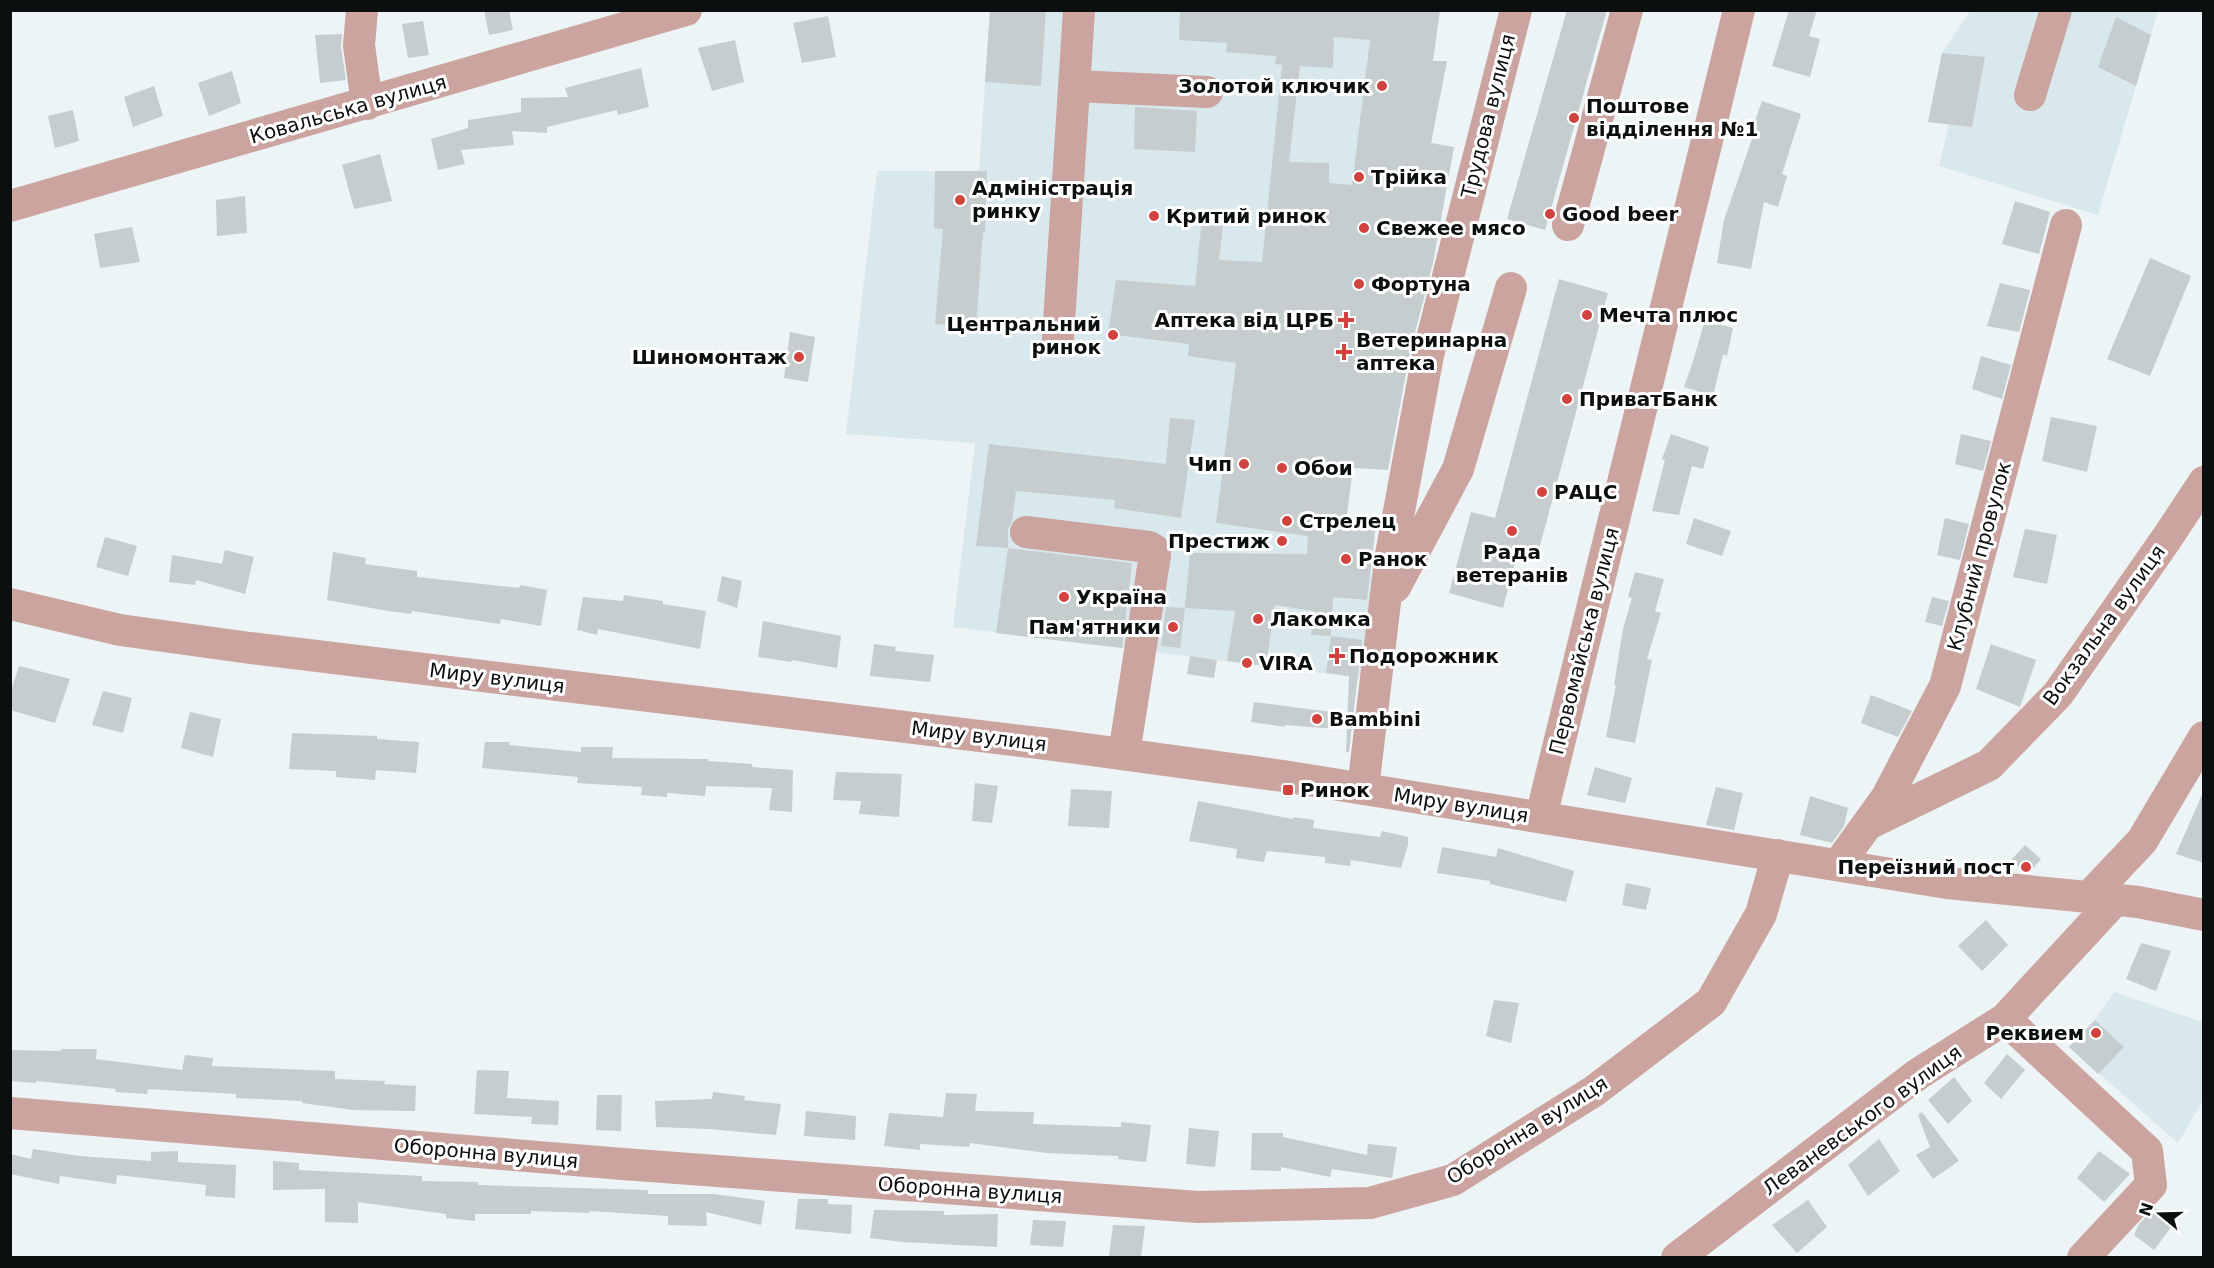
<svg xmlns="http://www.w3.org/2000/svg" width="2214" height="1268" viewBox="0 0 2214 1268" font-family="'DejaVu Sans',sans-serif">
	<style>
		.built { fill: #d8e8ec }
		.building { fill: #c6cdcf; fill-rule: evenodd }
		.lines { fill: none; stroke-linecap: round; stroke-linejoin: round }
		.minor { stroke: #cba39f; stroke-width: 32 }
		.poi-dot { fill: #d24340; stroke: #fff; stroke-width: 2 }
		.labels { text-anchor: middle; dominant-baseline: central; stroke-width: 6; stroke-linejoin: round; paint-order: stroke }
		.poi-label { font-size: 20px; font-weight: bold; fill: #0c0f10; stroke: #fff; text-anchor: start }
		.street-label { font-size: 20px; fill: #0c0f10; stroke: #fff }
	</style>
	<rect width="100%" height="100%" fill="#ecf4f5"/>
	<!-- built -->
	<path class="built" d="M990,11H1440L1434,53L1404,52L1346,521L1376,523L1362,678L953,627L975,443L846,434L877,171H979Z
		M1970,11H2158L2098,215L1939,166L1949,124L1928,122L1942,53Z
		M2114,992L2203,1022V1101L2178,1143L2069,1047L2095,1020Z"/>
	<!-- building -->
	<path class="building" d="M484,10H509L513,30L489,35Z
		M990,10H1046L1041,86L985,82Z
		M1180,10H1440L1433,61H1447L1431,143L1454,147L1433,263L1410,352L1388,470L1353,468L1346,521L1376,523L1367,600L1333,597L1331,636L1311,635L1313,611L1275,605L1266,666L1227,661L1235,611L1185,608L1190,553L1307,554L1308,536L1216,523L1236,363L1188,356L1189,344L1108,334L1116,280L1195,286L1203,209L1225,210L1219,260L1262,262L1282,65L1275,64L1276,56L1226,52L1227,43L1179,40ZM1334,37L1370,40L1352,185L1329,183V163L1289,162L1300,66L1333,68Z
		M1567,10H1607L1545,230L1507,219Z
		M1789,10H1817L1809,36L1820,39L1810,77L1772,66Z
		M828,16L836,57L802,63L793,23Z
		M2116,17L2151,35L2136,86L2098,67Z
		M423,21L429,55L408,58L402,24Z
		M342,34L341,47L346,80L320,83L315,35Z
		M735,40L744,82L712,91L698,48Z
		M1942,53L1985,57L1972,127L1928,122Z
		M641,68L649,107L618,115L617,110L547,127V133L512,131L514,145L461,150L465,164L438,170L431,139L468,128V120L521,112V98L568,97L565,88Z
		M232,71L241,103L209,116L198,83Z
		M154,86L163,116L133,127L124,97Z
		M1762,101L1801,114L1782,174L1787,176L1778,207L1764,202L1751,269L1717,263L1724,220L1753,136L1750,135Z
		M1135,107L1197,111L1195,152L1134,149Z
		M73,110L79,141L55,148L48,116Z
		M380,154L392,201L354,209L342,165Z
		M935,171H987L985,232H983L976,327L935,324L943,229L934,228Z
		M245,196L247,233L217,236L216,200Z
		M2015,201L2050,212L2039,254L2002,244Z
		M132,227L140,262L100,268L94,234Z
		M2150,258L2191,276L2150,376L2107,359Z
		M1559,279L1608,293L1538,553L1519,548L1503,608L1449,593L1471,512L1495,518Z
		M2000,283L2030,290L2019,332L1987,326Z
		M1705,320L1733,328L1727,356L1723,354L1713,396L1684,387L1694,358Z
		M790,332L815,337L808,382L784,378Z
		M1981,356L2011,365L2002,399L1972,389Z
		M2051,417L2097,426L2087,472L2042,461Z
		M1170,418L1195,420L1181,518L1114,508L1115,500L1016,491L1012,521L1008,529V548L976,546L989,444L1166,464Z
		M1671,434L1709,447L1703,469L1692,466L1679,515L1652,511L1665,460L1662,459Z
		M1961,434L1991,441L1983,471L1955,464Z
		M1694,518L1731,531L1722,556L1686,544Z
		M1945,518L1969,524L1960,560L1937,555Z
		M2025,529L2057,535L2047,584L2013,577Z
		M105,537L137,546L128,576L96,567Z
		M1008,548L1132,563L1122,648L996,633Z
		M225,550L254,557L245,594L196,580L195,585L169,582L172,555L222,564Z
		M333,552L366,558L365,564L417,571V577L519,588L520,585L547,590L541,626L501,619L500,624L412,611L411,614L388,611L327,600Z
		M1635,572L1664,579L1655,611L1661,613L1647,659L1652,660L1635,743L1606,737L1616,685H1614L1623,629L1632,598L1628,597Z
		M722,576L742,581L737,608L717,601Z
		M624,595L663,601V604L706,611L700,649L598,629L597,635L577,630L583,597L623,601Z
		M1932,597L1949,601L1942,626L1925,622Z
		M1166,607L1185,608L1180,648L1161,646Z
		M763,621L841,636L837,668L792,660L791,662L758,657Z
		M1331,636L1362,640L1349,752H1346L1349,676L1326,673Z
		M874,644L896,647L895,651L934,655L930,682L870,676Z
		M1991,644L2036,660L2020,707L1976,689Z
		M1190,656L1217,660L1214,678L1187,674Z
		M19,666L70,679L55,723L10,710V694Z
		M103,691L132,698L123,733L92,725Z
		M1871,695L1912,711L1898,737L1861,723Z
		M1254,702L1339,713L1337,729L1285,725V727L1251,722Z
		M190,712L221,719L213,757L181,748Z
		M292,733L377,736V739L419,742L416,773L376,770L375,780L336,777V771L289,769Z
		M485,742H510L509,745L581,752V747H613L612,758L708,759V761L752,764V767L793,770L792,812L769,810L772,788L706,786L705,796L667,793V797L641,795L642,787L577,783L578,777L482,768Z
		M1595,767L1632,778L1625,803L1587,795Z
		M836,772L902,774L899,817L859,814L861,801L833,800Z
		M975,783L998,786L992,823L972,821Z
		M1716,787L1743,793L1734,830L1706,825Z
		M1071,789L1112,791L1109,828L1068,826Z
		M2204,790V863L2176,854Z
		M1810,796L1848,808L1844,826L1832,843L1800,835Z
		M1198,801L1293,819V817L1314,820L1313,828L1380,837L1382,831L1408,837V845L1401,868L1351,860L1350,866L1325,863V857L1267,851L1264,862L1236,858L1237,849L1189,841Z
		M2025,845L2041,859L2029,873H2025L2011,860Z
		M1442,847L1496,857L1498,848L1574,871L1566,902L1490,884V881L1437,873Z
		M1626,883L1651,888L1646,910L1622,905Z
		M1986,920L2008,945L1982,971L1958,946Z
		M2141,943L2171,951L2156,991L2126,979Z
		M1494,1000L1519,1003L1511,1043L1486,1036Z
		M2095,1020L2124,1047L2098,1074L2069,1047Z
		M61,1049H97L96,1059L182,1070L185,1055L213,1058L212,1066L335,1071V1079L385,1081L384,1084L416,1086L415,1111L353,1110L302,1103V1101L236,1098V1094L148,1089L147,1094L115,1092L116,1089L36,1081V1083L10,1081V1050L61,1051Z
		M2007,1054L2025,1070L2001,1099L1984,1083Z
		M477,1070L509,1071L507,1098L559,1101L558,1125L531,1124L532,1117L474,1114Z
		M1954,1077L1972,1101L1948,1124L1928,1100Z
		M713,1092L745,1096L744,1100L781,1104L776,1135L709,1129L656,1127L655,1101L712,1099Z
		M946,1093L977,1094L975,1111L1034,1112L1033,1124L1121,1127V1122L1151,1125L1146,1162L1118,1159V1156L1047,1153L970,1143L969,1147L920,1144V1150L884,1146L889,1113L943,1117Z
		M597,1095H622L621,1131L596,1130Z
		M806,1111L856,1116L855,1140L804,1136Z
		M1922,1112L1959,1161L1933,1179L1916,1155L1930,1147L1918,1115Z
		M1189,1128L1219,1131L1215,1167L1186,1164Z
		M1252,1133H1283V1137L1367,1155L1368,1144L1397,1147L1392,1178L1332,1169L1330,1177L1281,1167V1171L1251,1170Z
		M1879,1139L1900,1171L1868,1196L1848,1165Z
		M33,1149L80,1156L151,1161V1152L178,1151V1162L236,1165L235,1198L205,1196L206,1185L117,1175L116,1184L60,1176L59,1184L10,1174V1154L31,1159Z
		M2099,1151L2130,1174L2104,1202L2077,1178Z
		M273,1161L299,1163V1170L422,1176V1181L478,1182V1185L648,1190V1194H714L765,1201L761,1225L706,1212L707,1226L668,1225V1216L590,1211V1213L531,1211V1214H475V1221L446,1218V1214L358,1202V1223L325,1222V1189L273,1190Z
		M798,1199H828V1204L852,1205L851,1234L795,1229Z
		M1808,1200L1827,1227L1797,1253L1772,1225Z
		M2154,1208L2175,1222L2154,1250L2134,1235L2139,1224Z
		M874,1210L944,1211V1215L998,1214L997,1247L902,1242L870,1238Z
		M1033,1220L1066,1221L1063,1247L1030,1245Z
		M1113,1225L1145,1226L1141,1257H1109Z"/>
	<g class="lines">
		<!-- minor -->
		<path class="minor" d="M362,10L359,45L367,104
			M1074,86L1207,92
			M2030,95L2056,10
			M10,206L686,10
			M1568,225L1627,10
			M1058,338L1079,10
			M1026,532L1149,547L1154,550L1155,555L1124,754
			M1395,587L1458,469L1511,288
			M10,604L120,630L250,648L1055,745L1283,776L1947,883L2138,902L2204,915
			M1363,789L1390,560L1428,355L1516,10
			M1541,817L1739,10
			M1868,824L1989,765L2058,694L2167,538L2204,482
			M1838,865L1887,797L1945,686L2066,225
			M2089,897L2142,841L2204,737
			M2005,1019L2147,1151L2151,1185L2083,1258
			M10,1113L623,1164L1198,1207L1370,1203L1453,1180L1594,1091L1711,1002L1761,914L1778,855
			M1677,1258L1918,1074L2005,1019L2115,900"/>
	</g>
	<!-- markers -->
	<g class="poi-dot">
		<circle cx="1382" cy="86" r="6"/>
		<circle cx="1574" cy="118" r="6"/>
		<circle cx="1359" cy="177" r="6"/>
		<circle cx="960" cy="200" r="6"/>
		<circle cx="1550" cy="214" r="6"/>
		<circle cx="1154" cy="216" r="6"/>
		<circle cx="1364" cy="228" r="6"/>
		<circle cx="1359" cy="284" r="6"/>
		<circle cx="1587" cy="315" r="6"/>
		<path d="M1343 311h6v6h6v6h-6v6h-6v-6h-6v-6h6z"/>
		<circle cx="1113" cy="335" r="6"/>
		<path d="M1341 343h6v6h6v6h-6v6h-6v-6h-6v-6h6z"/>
		<circle cx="799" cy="357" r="6"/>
		<circle cx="1567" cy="399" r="6"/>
		<circle cx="1244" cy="464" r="6"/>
		<circle cx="1282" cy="468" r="6"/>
		<circle cx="1542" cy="492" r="6"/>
		<circle cx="1287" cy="521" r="6"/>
		<circle cx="1512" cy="531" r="6"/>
		<circle cx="1282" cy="541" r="6"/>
		<circle cx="1346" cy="559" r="6"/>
		<circle cx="1064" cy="597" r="6"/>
		<circle cx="1258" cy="619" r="6"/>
		<circle cx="1173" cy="627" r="6"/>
		<path d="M1334 647h6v6h6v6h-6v6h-6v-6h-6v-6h6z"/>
		<circle cx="1247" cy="663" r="6"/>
		<circle cx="1317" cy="719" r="6"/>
		<rect x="1282" y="784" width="12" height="12" rx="3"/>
		<circle cx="2026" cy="867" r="6"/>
		<circle cx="2096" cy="1033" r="6"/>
	</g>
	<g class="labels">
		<!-- poi labels -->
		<g class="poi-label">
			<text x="1370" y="86" text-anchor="end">Золотой ключик</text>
			<text x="1586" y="106">Поштове<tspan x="1586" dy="23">відділення №1</tspan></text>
			<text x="1371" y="177">Трійка</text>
			<text x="972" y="188">Адміністрація<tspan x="972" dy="23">ринку</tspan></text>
			<text x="1562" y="214">Good beer</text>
			<text x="1166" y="216">Критий ринок</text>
			<text x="1376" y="228">Свежее мясо</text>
			<text x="1371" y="284">Фортуна</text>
			<text x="1599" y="315">Мечта плюс</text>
			<text x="1334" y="320" text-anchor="end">Аптека від ЦРБ</text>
			<text x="1101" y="324" text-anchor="end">Центральний<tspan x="1101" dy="23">ринок</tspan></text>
			<text x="1356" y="340">Ветеринарна<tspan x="1356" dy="23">аптека</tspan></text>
			<text x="787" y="357" text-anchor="end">Шиномонтаж</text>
			<text x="1579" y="399">ПриватБанк</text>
			<text x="1232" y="464" text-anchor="end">Чип</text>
			<text x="1294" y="468">Обои</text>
			<text x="1554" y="492">РАЦС</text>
			<text x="1299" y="521">Стрелец</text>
			<text x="1270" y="541" text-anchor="end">Престиж</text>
			<text x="1512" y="552" text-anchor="middle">Рада<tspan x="1512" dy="23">ветеранів</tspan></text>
			<text x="1358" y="559">Ранок</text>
			<text x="1076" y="597">Україна</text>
			<text x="1270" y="619">Лакомка</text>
			<text x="1161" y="627" text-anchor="end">Пам'ятники</text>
			<text x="1349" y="656">Подорожник</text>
			<text x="1259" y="663">VIRA</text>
			<text x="1329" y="719">Bambini</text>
			<text x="1300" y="790">Ринок</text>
			<text x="2014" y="867" text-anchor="end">Переїзний пост</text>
			<text x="2084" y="1033" text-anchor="end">Реквием</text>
		</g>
		<!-- street labels -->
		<g class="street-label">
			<text transform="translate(348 109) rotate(-16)">Ковальська вулиця</text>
			<text transform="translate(1488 116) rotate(-76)">Трудова вулиця</text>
			<text transform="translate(1979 556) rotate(-75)">Клубний провулок</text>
			<text transform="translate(2104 625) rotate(-54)">Вокзальна вулиця</text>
			<text transform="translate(1584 641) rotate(-76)">Первомайська вулиця</text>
			<text transform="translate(497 678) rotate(7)">Миру вулиця</text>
			<text transform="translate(979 736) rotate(7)">Миру вулиця</text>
			<text transform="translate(1461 805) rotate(9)">Миру вулиця</text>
			<text transform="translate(1862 1120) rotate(-36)">Леваневського вулиця</text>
			<text transform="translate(1527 1130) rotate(-32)">Оборонна вулиця</text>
			<text transform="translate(486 1153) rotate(5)">Оборонна вулиця</text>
			<text transform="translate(970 1190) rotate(4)">Оборонна вулиця</text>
		</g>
	</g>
	<!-- border -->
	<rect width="2214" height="1268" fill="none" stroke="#0c0f10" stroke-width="24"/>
	<!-- north arrow -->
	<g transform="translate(2160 1214) rotate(289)" stroke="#ffffff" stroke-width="4.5" paint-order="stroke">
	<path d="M0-4.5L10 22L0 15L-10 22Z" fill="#0c0f10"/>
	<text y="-9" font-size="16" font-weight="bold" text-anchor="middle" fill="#0c0f10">N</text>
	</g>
</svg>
